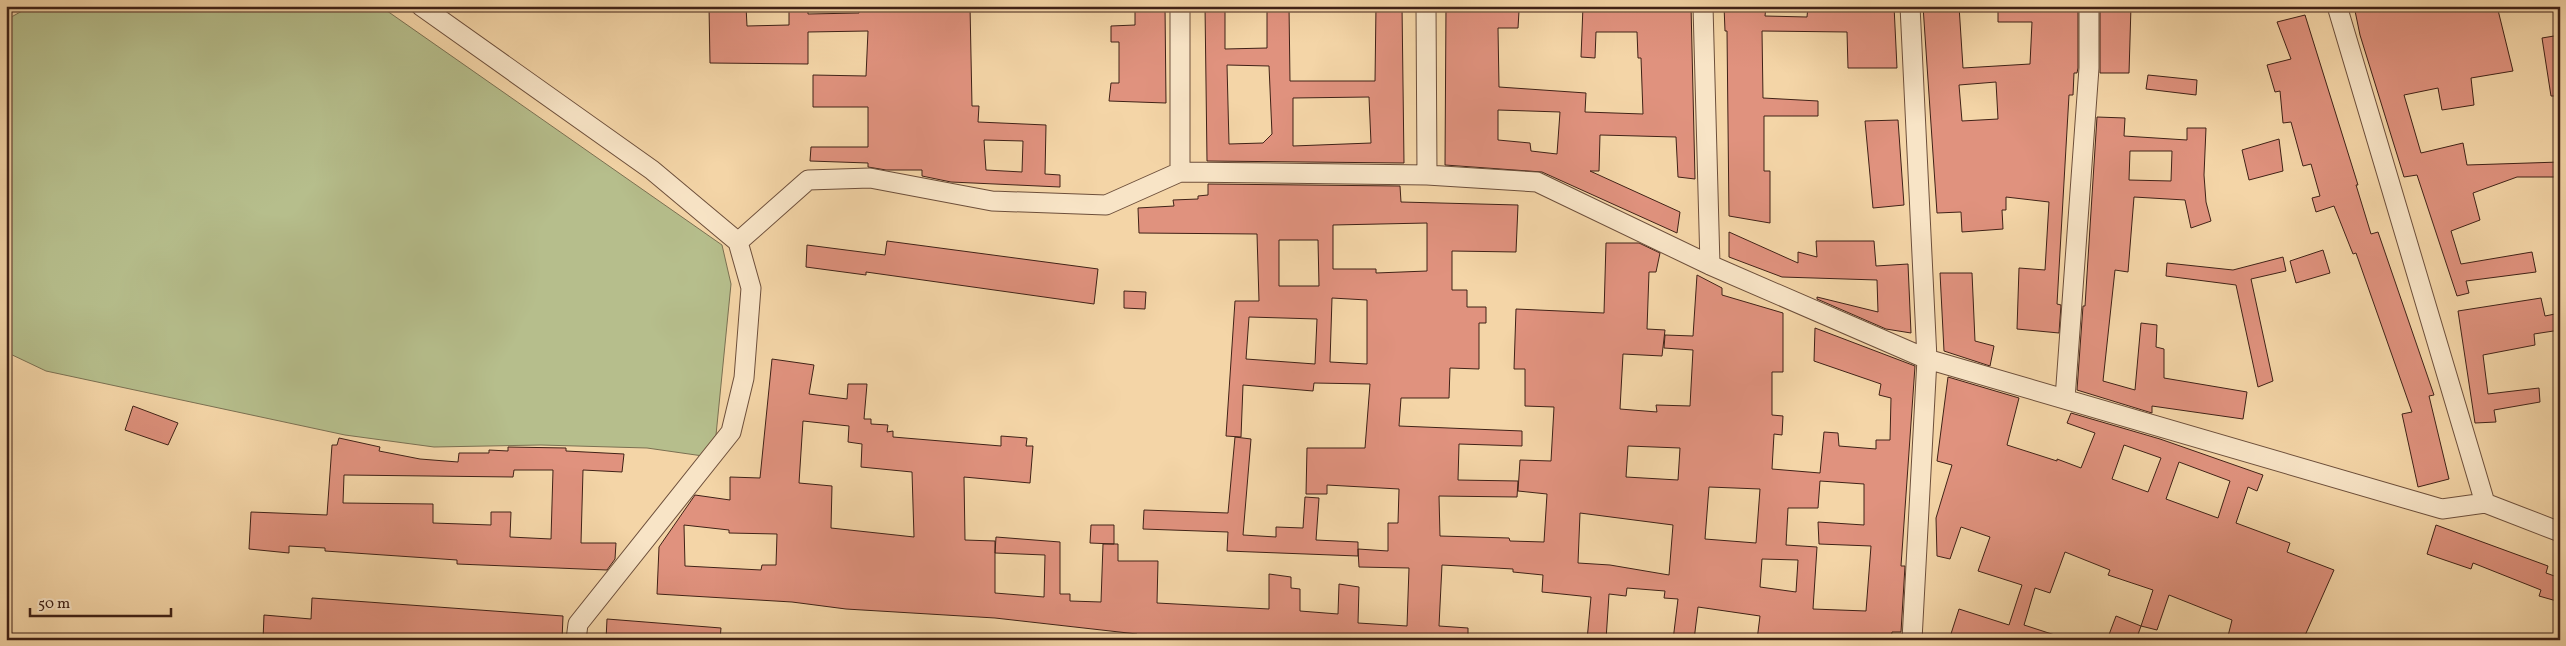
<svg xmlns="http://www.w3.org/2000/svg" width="2566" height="646" viewBox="0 0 2566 646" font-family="Vollkorn,serif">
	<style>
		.green { fill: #b6be8c; stroke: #7b7052 }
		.building { fill: #e0927e; stroke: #402217; fill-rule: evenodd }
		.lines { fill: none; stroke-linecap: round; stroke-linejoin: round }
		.minor-casing { stroke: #6d4f3b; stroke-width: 21 }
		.minor { stroke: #f8e4c6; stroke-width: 19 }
	</style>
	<rect width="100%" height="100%" fill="#f4d5a7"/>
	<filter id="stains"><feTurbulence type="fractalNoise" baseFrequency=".004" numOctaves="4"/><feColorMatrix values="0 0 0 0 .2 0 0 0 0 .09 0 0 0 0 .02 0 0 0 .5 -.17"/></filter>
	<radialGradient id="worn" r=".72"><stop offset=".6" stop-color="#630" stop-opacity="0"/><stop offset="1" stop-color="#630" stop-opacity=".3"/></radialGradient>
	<!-- green -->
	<path class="green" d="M31,6H380L722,245L731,284L716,435L703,456L647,448L541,445L434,447L345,435L46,371L6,352V20Z"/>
	<!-- building -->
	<path class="building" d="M709,6H746L747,26L789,25V6H808V14L859,13V6H970L972,106H979L978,122L1046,125L1045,174L1060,175V187L951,182L922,176V170H886L868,167V163L810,161L811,147H868V107H813V75L866,76L868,31L808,32V64L710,63ZM984,140L1023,141L1022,172L986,170Z
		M1135,6H1165L1166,103L1109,101L1111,83H1119V42H1111V26L1135,25Z
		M1205,6H1225V49L1267,48V6H1289L1290,81H1375L1376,6H1402L1404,163L1207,161ZM1227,65L1269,66L1272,134L1263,143L1229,144ZM1369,97L1371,143L1293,146V98Z
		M1446,6L1519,11L1518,28H1498L1499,87L1586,93L1585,112L1643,114L1641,58H1638L1637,32H1596L1595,58L1581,57L1583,6H1691L1695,179L1678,177L1676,137L1600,135L1599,171H1590L1680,212L1677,233L1542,172L1445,165ZM1498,110L1560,112L1557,154L1531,151L1530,143L1498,140Z
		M1724,6H1766L1765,16L1807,17L1808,6H1894L1897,68H1848L1847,32L1762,31L1763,98L1818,101V116H1764V171H1770V223L1729,216L1727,31H1725Z
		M1923,6H1959L1963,68L2030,64L2032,22H1998V6H2078V68L2077,73H2074L2073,95H2069L2057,304L2061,305L2059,333L2017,329L2019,268L2045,270L2049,202L2006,197V210H2002L2003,229L1962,232L1961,212L1937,213ZM1996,82L1998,119L1962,121L1959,85Z
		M2100,6H2131L2129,73H2100Z
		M2354,6H2497L2513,71L2471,78L2474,105L2442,110L2438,88L2404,95L2421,153L2463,143L2467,165L2560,162V177H2517L2473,193L2480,220L2451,231L2461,264L2532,252L2536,272L2466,281L2469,293L2457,296L2417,175L2404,177L2360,35Z
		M2305,15L2358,185H2356L2371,234L2378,232L2434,395L2429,396L2449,479L2418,487L2402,414L2412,412L2356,253L2353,254L2334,206L2316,212L2312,198L2320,196L2311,164L2303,166L2291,122L2283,123L2280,91L2275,92L2267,65L2291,59L2277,22Z
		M2560,35V96H2551L2542,38Z
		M2148,75L2197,80L2196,95L2146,89Z
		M2097,117L2125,118L2124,136L2187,140V128H2206L2204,175L2206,202L2211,221L2191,228L2185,200L2134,197L2128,272L2115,270L2103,381L2135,390L2141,323L2157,325L2156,347L2164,349V378L2247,392L2243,419L2152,406V413L2077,390L2083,306H2085ZM2130,151H2172L2171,181L2129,180Z
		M1898,120L1904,205L1873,208L1865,121Z
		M2279,139L2283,171L2249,180L2242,150Z
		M1208,184L1400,186L1401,202L1518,205L1516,252L1452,251V290H1467V307H1486V323H1479V369L1450,368L1449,398H1401L1399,426L1522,431V446L1459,444L1458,480L1518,481L1517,497L1439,496L1440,536L1509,538L1510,541L1544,542L1547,494L1518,491L1520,460L1551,461L1554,407L1525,406V369H1514L1516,309L1604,313L1606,243H1639L1660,253L1656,272H1649L1647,329L1665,330L1662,356L1623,354L1620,409L1657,412L1656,405L1690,406L1693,350L1664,348L1665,335L1693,336L1697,275L1722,288V295L1783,313V372H1772V415L1783,416L1782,435L1774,434L1772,469L1820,473L1824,432L1838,433L1839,446L1876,449V440H1890L1891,398L1879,395L1881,384L1814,361L1815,328L1915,366L1901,566H1905L1901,632H1892L1891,640H1757L1760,616L1698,607L1694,640H1673L1678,599L1664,598L1665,591L1627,588L1626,596L1609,594L1606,640H1587L1591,597L1542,592L1543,575L1513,572V569L1442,565L1439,626L1468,628V640H1137V634L995,618L846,609L792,602L657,594L659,547L695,495L730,500V477L760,478L772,359L814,365L809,394L847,399L848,384H867L864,419H871V424L888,425L887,432L893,431V437L1001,446V436L1027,438L1026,446H1033L1030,483L964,477L965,540L995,541V553L996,537L1060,542V594H1070V601L1101,602L1103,544H1118V561H1158L1157,603L1269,609V574L1291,577V588L1300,589V611L1338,614L1339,584L1359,587L1358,623L1407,626L1409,568L1359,567L1358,549L1388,551V523H1398L1399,489L1327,485V494H1306L1307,448H1365L1370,384L1314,383L1313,391L1243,385L1241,437L1226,436L1235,301H1259L1257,234L1139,233L1138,208L1174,206L1173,200L1198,199V196L1208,195ZM1427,223V271L1376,273V269H1333V225ZM1279,240H1318L1319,286H1279ZM1332,298L1367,300V364L1330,362ZM1249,317L1317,319L1315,364L1246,359ZM803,421L849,426L848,442L862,444L861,467L912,472L914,537L831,528L832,486L799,483ZM1628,446L1680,448L1678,480L1626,477ZM1820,481L1864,484V525L1818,522L1819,544L1871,546L1866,611L1813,609L1817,547L1786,545L1788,508H1818ZM1709,487L1760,489L1756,543L1705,539ZM1580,513L1673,525L1669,575L1610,565L1578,563ZM684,525L729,530V533L777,534L776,565H762L761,570L685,566ZM995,553L1045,555L1044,597L995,593ZM1762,559L1798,560L1796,592L1760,587Z
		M1729,232L1798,263V252L1817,257L1816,241H1874L1876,266L1908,264L1911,333L1886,329L1817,299V297L1878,312L1877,280L1782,277L1729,257Z
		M887,241L1098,269L1094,304L866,272V275L806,267L807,245L885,255Z
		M2323,250L2330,273L2296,283L2290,261Z
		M2283,257L2286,271L2251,279L2273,381L2258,387L2236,285L2166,276L2167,263L2233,270Z
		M1940,273H1972L1975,341L1994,346L1990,366L1944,351Z
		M1124,291L1146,292L1145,309L1124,308Z
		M2541,298L2545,316L2560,313V330L2534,334L2535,345L2483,355L2488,394L2539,388L2540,402L2494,410L2496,422L2475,423L2458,311Z
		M1948,377L2019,398L2007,445L2057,461V459L2081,468L2095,433L2067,423L2071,413L2160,439L2263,475L2257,491L2248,487L2236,523L2290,543L2287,552L2334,570L2303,640H2227L2232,620L2169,595L2157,630L2141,626L2153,590L2108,575L2110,570L2065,552L2050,593L2035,588L2024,625L2061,637L2060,640H1949L1959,609L2009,625L2022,585L1978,571L1990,537L1961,527L1950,559L1937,556L1936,518L1952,465L1937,461ZM2124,445L2161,458L2148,492L2112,479ZM2179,462L2230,481L2218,518L2166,499Z
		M133,406L178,423L168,445L125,430Z
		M1235,437L1251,439L1243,535L1276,537V527L1303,528L1305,497L1319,498L1316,540L1358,542V556L1227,551L1228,532L1143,529L1144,510L1228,513Z
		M339,438L380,447L379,451L420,459L458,462L459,453H489V450L508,451V447L566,448V451L624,454L622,472L583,470L581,543H616L615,559L607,570L457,564V560L325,551V548L289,546V553L249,549L251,512L327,515L332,445H337ZM514,470H553L551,539L510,537L511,512H491V525L433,523V504L343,503L344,475L513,477Z
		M1091,525H1114V544L1090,543Z
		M2436,525L2548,566L2546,573L2560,578V602L2539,596L2541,590L2473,563L2471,569L2427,554Z
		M312,598L563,616L562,640H263L264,615L311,619Z
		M2116,616L2141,626L2136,640H2107Z
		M607,619L721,628L720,640H606Z"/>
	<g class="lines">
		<defs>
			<path id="minor" d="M421,6L652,170L738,242L751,288L744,378L731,432L578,624L576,640
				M1180,6V172
				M1426,6L1427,175
				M1703,6L1710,265
				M1910,6L1927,359L1912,640
				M2337,6L2485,503
				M738,242L808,180L870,178L992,201L1106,205L1180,172L1427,175L1537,182L1710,265L1927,359L2442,509L2485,503L2560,532
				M2065,399L2089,68V6"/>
		</defs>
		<!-- minor casing -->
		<use href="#minor" class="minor-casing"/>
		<!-- minor -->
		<use href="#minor" class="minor"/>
	</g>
	<!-- margin -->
	<rect width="2566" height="646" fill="none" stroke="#f4d5a7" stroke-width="25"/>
	<rect x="8" y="8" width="2551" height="631" fill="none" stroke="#402217" stroke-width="2.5"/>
	<rect x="12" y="12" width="2541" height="621" fill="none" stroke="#402217"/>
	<!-- scale -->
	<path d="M30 608v8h141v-8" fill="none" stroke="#402217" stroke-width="2.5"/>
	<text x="38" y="608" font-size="15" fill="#402217" stroke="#f8e4c6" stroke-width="4" paint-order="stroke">50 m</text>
	<rect width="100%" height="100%" filter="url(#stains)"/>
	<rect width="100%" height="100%" fill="url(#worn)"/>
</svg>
